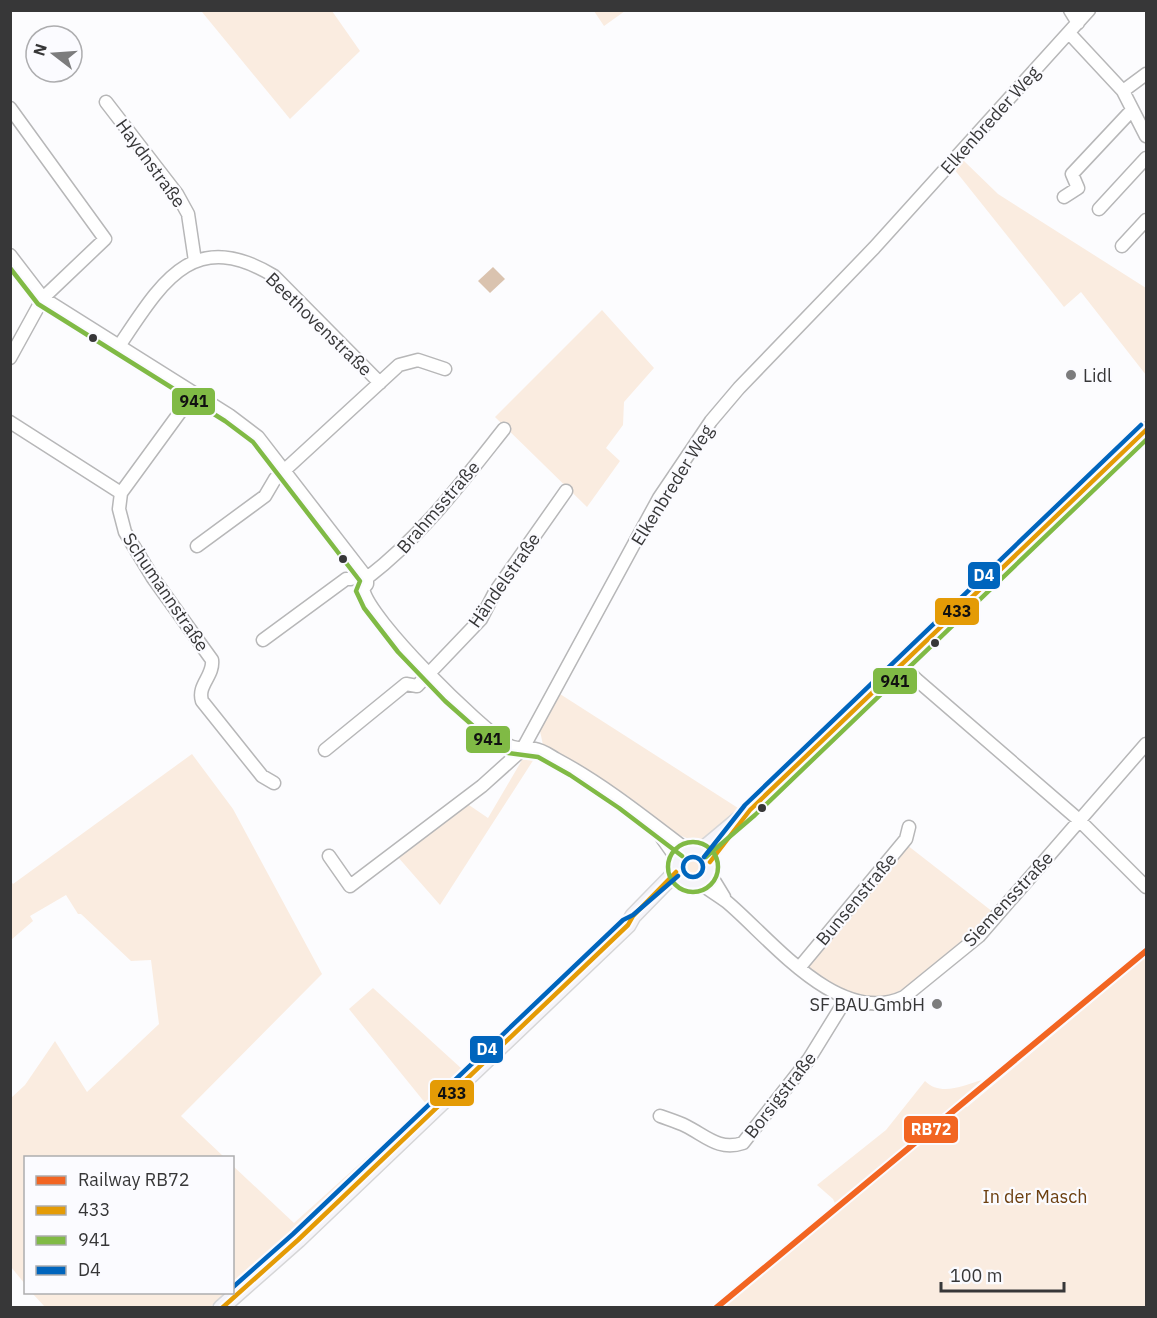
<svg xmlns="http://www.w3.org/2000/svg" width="1157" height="1318" viewBox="0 0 1157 1318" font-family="'IBM Plex Sans',sans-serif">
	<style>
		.green { fill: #faece0 }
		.water { fill: #dac3af }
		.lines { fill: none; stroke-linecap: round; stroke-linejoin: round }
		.minor-casing { stroke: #b7b7b8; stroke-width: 15 }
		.major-casing { stroke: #d6d6d7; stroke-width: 18 }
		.minor { stroke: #fff; stroke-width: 12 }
		.major { stroke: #f5f4f9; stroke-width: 15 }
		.bus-1-casing { stroke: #fbfbff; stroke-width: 9 }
		.bus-2-casing { stroke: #fbfbff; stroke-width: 9 }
		.bus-3-casing { stroke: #fbfbff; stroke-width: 9 }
		.bus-1 { stroke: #e49b06; stroke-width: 4.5 }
		.bus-2 { stroke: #80ba45; stroke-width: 4.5 }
		.bus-3 { stroke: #0065bd; stroke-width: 4.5 }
		.rail-1-casing { stroke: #fbfbff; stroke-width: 10 }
		.rail-1 { stroke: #f26522; stroke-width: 6 }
		.bus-dot { fill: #373738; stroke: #fbfbff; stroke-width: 2 }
		.poi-dot { fill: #7c7c7d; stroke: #fbfbff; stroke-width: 2 }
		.labels { text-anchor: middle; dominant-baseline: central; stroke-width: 4.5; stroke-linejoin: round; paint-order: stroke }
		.street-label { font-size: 18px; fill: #373738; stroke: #fbfbff }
		.poi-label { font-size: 18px; fill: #373738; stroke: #fbfbff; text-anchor: start }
		.park-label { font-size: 18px; fill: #6d4011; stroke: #fbfbff }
		.line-badge { stroke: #fbfbff; stroke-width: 2 }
		.badge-label { font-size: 16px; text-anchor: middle; font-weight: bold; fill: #fff }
		.pale-badge-label { font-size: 16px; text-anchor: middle; font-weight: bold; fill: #111 }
	</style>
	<rect width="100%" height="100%" fill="#fcfcfe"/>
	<!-- green -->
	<path class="green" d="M204,10L332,11L360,51L290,119L202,12Z
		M594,11H625L604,26Z
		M963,160L998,194L1146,288V375L1081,292L1064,307L954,169Z
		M602,310L654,368L624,402L623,425L606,448L620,461L587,507L495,417Z
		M560,694L738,808L703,841H694L679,835L625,794L543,745L540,731Z
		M192,754L233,809L322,974L181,1116L224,1157L26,1158L25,1284L11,1267V1098L25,1085L55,1041L87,1092L159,1024L151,960L131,961L81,914H78L66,895L30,916L33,921L11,940V881L13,884Z
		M534,759L440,905L397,856L466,803L488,818L522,760Z
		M907,845L993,912C972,936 907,997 876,999C852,1001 826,978 806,966Z
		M681 867a12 12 0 1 1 24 0a12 12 0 1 1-24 0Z
		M1146,957V1307H719L839,1212L833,1199L817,1185L886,1130L925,1081C941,1097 964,1085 982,1080L959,1100L967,1107Z
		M373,988L462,1069L424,1108L233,1288L232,1165L294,1223L426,1104L349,1009Z
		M32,1293H227L209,1308L45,1307Z"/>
	<!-- water -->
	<path class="water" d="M493,267L505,279L490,293L478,281Z"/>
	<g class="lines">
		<defs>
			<path id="minor" d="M1070,10L1078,23
				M1069,33L1123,91L1146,136
				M1123,91L1146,74
				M106,102L177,194L188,214L195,261
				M10,108L105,239L43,298L10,358
				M1064,197L1078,188L1072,174L1132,110
				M1099,209L1146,158
				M1122,246L1146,220
				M10,255L43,298L229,415L258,437L367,578V584L363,589C369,620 478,726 508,745C517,750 525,748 535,749C542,750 549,755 556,759C603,784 645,818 687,850
				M119,346C161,284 192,226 274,276L380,383
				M194,393L121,493L119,509L125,532L153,578L212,660C214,676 197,685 202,701L262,776L274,783
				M10,422L121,493
				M197,546L265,496L275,479L399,365L418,360L445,369
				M367,578C421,537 462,482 504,429
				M263,640L346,579H351
				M901,664L917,680L1079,820L1146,887
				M325,750L406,684L417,686L481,619L495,592L566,491
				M662,838L677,859
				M329,856L350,886L482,786L522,750L659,498L711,421L739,388L874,248L1089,10
				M710,874L724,897
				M701,884C709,890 719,896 727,902C771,939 839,1028 904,997L979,936L1146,744
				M799,968L906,839L909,827
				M660,1116C668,1119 678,1122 686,1126C706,1136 719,1151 743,1143L809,1059L846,999"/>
			<path id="major" d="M675 867a18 18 0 1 1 36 0a18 18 0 1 1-36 0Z
				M701,851L750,810L1146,430
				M221,1308L298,1240L628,925L633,916L676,872"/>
		</defs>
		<!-- minor casing -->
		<use href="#minor" class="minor-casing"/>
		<!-- major casing -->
		<use href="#major" class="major-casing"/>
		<!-- minor -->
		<use href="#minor" class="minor"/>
		<!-- major -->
		<use href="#major" class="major"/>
		<defs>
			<path id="bus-1" d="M710,862L750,810L1146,430
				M222,1308L298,1240L628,925L633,916L676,872"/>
			<path id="bus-2" d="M10,268L38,304L225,421L253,442L360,581L356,591L364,608L398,652L445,701L489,740L508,753L538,757L570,775L619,808L682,856
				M668 867a25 25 0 1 1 50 0a25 25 0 1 1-50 0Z
				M706,857L755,815L1146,440"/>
			<path id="bus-3" d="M683 867a10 10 0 1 1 20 0a10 10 0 1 1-20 0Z
				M704,857L745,805L1141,425
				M232,1288L293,1234L623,920L633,915L678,876"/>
		</defs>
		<!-- bus-1 casing -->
		<use href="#bus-1" class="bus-1-casing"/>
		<!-- bus-2 casing -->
		<use href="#bus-2" class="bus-2-casing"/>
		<!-- bus-3 casing -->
		<use href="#bus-3" class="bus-3-casing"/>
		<!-- bus-1 -->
		<use href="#bus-1" class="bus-1"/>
		<!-- bus-2 -->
		<use href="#bus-2" class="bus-2"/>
		<!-- bus-3 -->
		<use href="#bus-3" class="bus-3"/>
		<defs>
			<path id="rail-1" d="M716,1308L1146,951"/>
		</defs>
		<!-- rail-1 casing -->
		<use href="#rail-1" class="rail-1-casing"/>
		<!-- rail-1 -->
		<use href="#rail-1" class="rail-1"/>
	</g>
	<!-- markers -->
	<g class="bus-dot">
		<circle cx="93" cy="338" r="5"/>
		<circle cx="343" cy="559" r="5"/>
		<circle cx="935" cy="643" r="5"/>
		<circle cx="762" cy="808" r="5"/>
	</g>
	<g class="poi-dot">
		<circle cx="1071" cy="375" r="6"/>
		<circle cx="937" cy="1004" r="6"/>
	</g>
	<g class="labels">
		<!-- street labels -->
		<g class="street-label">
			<text transform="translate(990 120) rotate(-48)">Elkenbreder Weg</text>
			<text transform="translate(151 163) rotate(54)">Haydnstraße</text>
			<text transform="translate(319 324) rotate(44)">Beethovenstraße</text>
			<text transform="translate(672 485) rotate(-58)">Elkenbreder Weg</text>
			<text transform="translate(438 507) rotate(-49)">Brahmsstraße</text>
			<text transform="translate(504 580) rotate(-55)">Händelstraße</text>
			<text transform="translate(166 592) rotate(56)">Schumannstraße</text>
			<text transform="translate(856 899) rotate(-50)">Bunsenstraße</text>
			<text transform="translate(1008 899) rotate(-47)">Siemensstraße</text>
			<text transform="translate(780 1095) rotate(-52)">Borsigstraße</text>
		</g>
		<!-- poi labels -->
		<g class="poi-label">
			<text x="1083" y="375">Lidl</text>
			<text x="925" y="1004" text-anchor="end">SF BAU GmbH</text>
		</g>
		<!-- park labels -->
		<g class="park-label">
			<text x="1035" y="1196">In der Masch</text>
		</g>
	</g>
	<g class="line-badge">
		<rect x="171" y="387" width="45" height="29" rx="6" fill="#80ba45"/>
		<rect x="967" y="561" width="34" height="29" rx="6" fill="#0065bd"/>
		<rect x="934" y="597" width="46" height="29" rx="6" fill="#e49b06"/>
		<rect x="872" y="667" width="46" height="28" rx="6" fill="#80ba45"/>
		<rect x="465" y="725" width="46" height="29" rx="6" fill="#80ba45"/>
		<rect x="469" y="1035" width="35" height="29" rx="6" fill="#0065bd"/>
		<rect x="429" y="1079" width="46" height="28" rx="6" fill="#e49b06"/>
		<rect x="903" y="1115" width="56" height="29" rx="6" fill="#f26522"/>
	</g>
	<g class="badge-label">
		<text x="984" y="581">D4</text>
		<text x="487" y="1055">D4</text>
		<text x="931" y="1135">RB72</text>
	</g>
	<g class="pale-badge-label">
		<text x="194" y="407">941</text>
		<text x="957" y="617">433</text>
		<text x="895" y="687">941</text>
		<text x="488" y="745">941</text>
		<text x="452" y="1099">433</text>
	</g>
	<!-- border -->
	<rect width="1157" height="1318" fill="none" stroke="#373738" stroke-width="24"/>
	<!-- legend -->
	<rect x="24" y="1156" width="210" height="138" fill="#fbfbff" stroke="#adadaf" stroke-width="1.5"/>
	<rect x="36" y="1176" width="30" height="9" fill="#f26522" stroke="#adadaf" stroke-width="1.5"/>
	<text x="78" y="1186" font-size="18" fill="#373738">Railway RB72</text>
	<rect x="36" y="1206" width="30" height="9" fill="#e49b06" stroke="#adadaf" stroke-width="1.5"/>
	<text x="78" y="1216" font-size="18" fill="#373738">433</text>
	<rect x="36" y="1236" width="30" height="9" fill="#80ba45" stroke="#adadaf" stroke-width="1.5"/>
	<text x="78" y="1246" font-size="18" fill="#373738">941</text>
	<rect x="36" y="1266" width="30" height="9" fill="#0065bd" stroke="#adadaf" stroke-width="1.5"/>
	<text x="78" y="1276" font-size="18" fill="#373738">D4</text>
	<!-- north arrow -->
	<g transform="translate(54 54) rotate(287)"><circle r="28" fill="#fbfbff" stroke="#adadaf" stroke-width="1.5"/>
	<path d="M0-4.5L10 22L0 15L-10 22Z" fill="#7c7c7d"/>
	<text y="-9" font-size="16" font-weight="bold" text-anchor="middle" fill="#373738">N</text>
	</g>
	<!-- scale -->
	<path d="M941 1282v9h123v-9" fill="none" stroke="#373738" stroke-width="3"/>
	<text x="950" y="1282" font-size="18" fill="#373738" stroke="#fbfbff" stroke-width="4.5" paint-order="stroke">100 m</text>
</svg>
